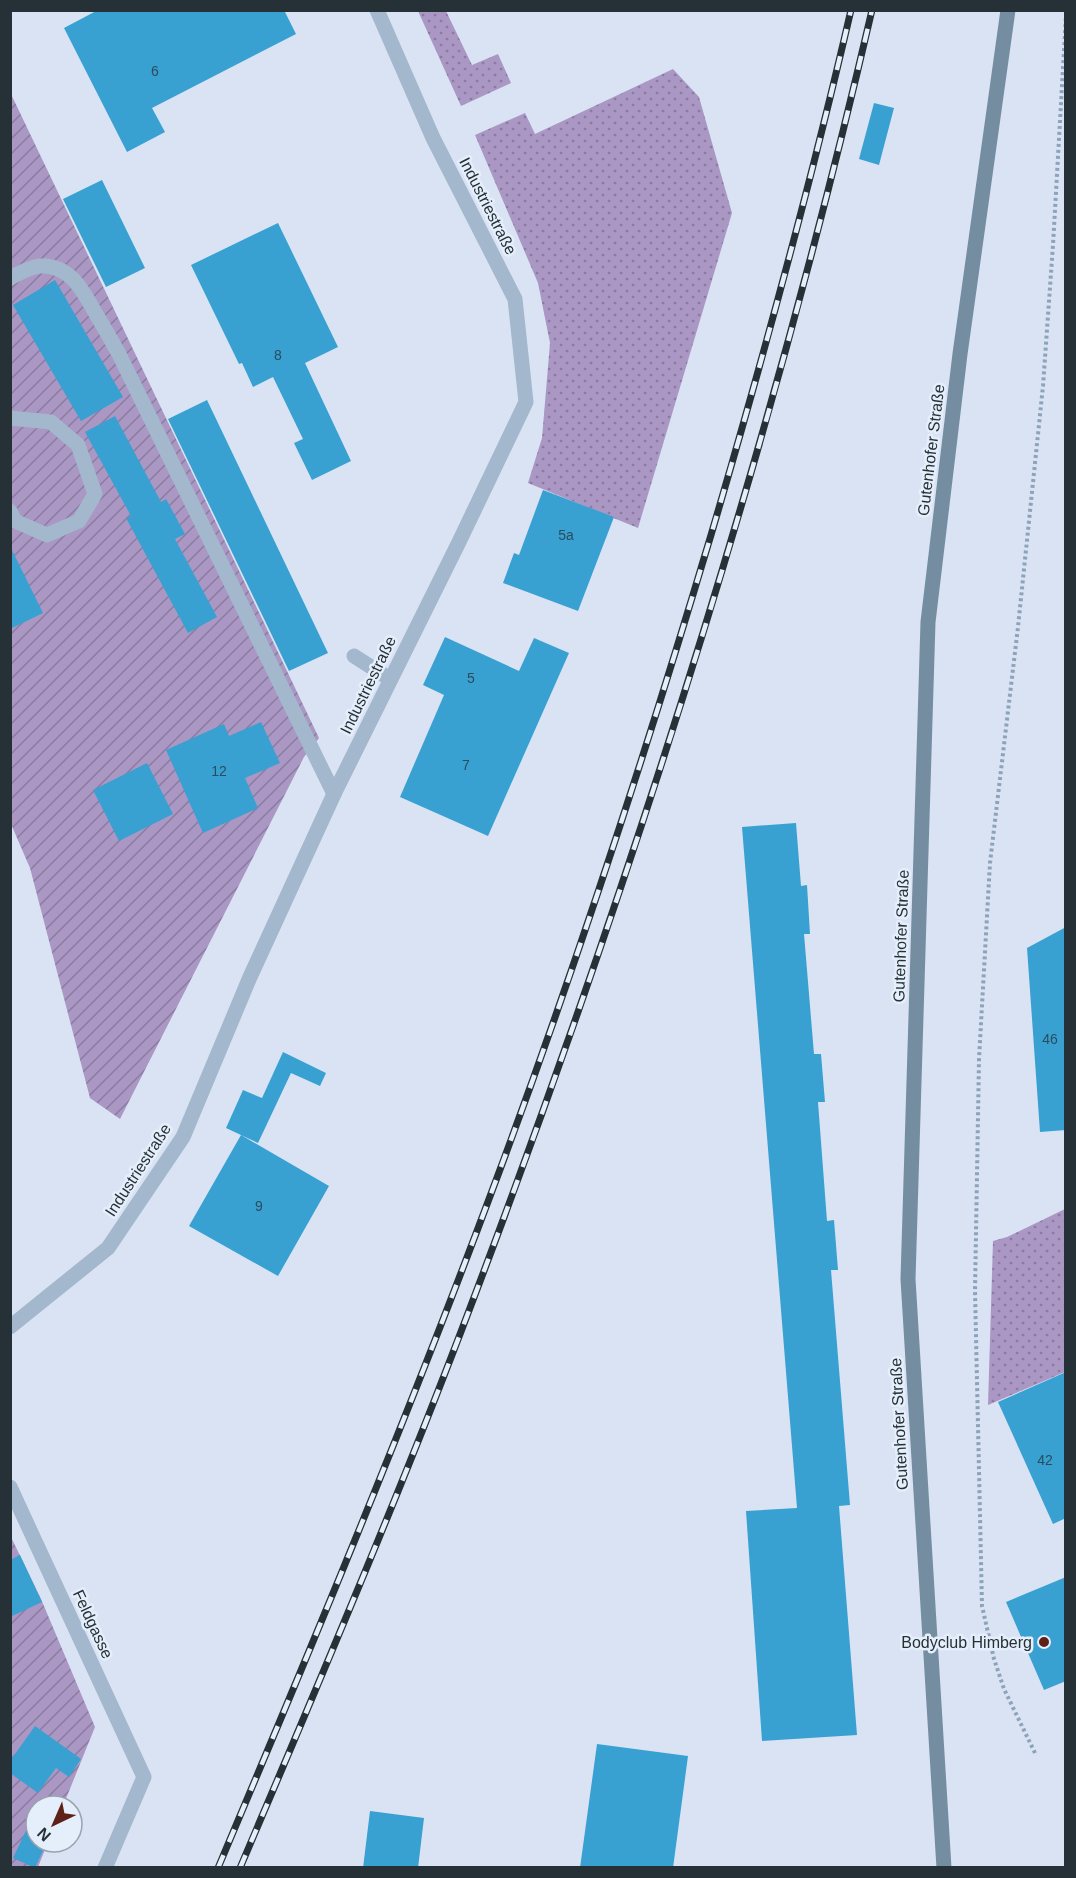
<svg xmlns="http://www.w3.org/2000/svg" width="1076" height="1878" viewBox="0 0 1076 1878" font-family="Arial,sans-serif">
	<style>
		.grass { fill: url(#grass-dots) }
		.garden { fill: url(#garden-furrows) }
		.building { fill: #38a1d2 }
		.lines { fill: none; stroke-linecap: round; stroke-linejoin: round }
		.path { stroke: #8da3b9; stroke-width: 4; stroke-dasharray: 3 3; stroke-linecap: butt }
		.lane { stroke: #a3b7cd; stroke-width: 15 }
		.street { stroke: #a3b7cd; stroke-width: 15 }
		.secondary { stroke: #758da1; stroke-width: 15 }
		.rail-casing { stroke: #263137; stroke-width: 7 }
		.rail { stroke: #e5eefb; stroke-width: 4.5; stroke-dasharray: 14; stroke-linecap: butt }
		.poi-dot { fill: #5d2117; stroke: #e5eefb; stroke-width: 2 }
		.labels { text-anchor: middle; dominant-baseline: central; stroke-width: 5; stroke-linejoin: round; paint-order: stroke }
		.number-label { font-size: 14px; fill: #2a4d5e }
		.street-label { font-size: 16px; fill: #263137; stroke: #e5eefb }
		.poi-label { font-size: 16px; fill: #263137; stroke: #e5eefb; text-anchor: end }
	</style>
	<defs>
		<pattern id="grass-dots" width="8" height="8" patternUnits="userSpaceOnUse" patternTransform="scale(1.5)"><rect width="8" height="8" fill="#aa97c4"/><path d="M2 2h.1M6 6h.1" fill="none" stroke="#8a7ca0" stroke-width="1.8" stroke-linecap="round"/></pattern>
		<pattern id="garden-furrows" width="10" height="10" patternUnits="userSpaceOnUse" patternTransform="scale(1.5)"><rect width="10" height="10" fill="#aa97c4"/><path d="M-1 1l2-2M0 10L10 0M9 11l2-2" fill="none" stroke="#8a7ca0"/></pattern>
	</defs>
	<rect width="100%" height="100%" fill="#d9e3f4"/>
	<!-- grass -->
	<path class="grass" d="M418,11H446L472,65L498,54L511,83L461,106Z
		M673,69L699,97L732,213L638,528L528,483L542,438L550,343L538,283L475,135L525,113L535,134Z
		M1065,1209V1372L988,1405L993,1241L1007,1237Z"/>
	<!-- garden -->
	<path class="garden" d="M10,92L319,738L304,757L120,1119L90,1098L30,868L11,824Z
		M10,1535L41,1599L95,1727L63,1806H36V1842H48L38,1867H11Z"/>
	<!-- building -->
	<path class="building" d="M98,10H284L296,34L152,108L165,132L127,152L64,28Z
		M874,103L894,108L879,165L859,159Z
		M102,180L145,268L106,287L63,199Z
		M278,223L338,347L305,363L351,461L312,480L294,443L303,439L273,377L253,387L242,363L239,364L191,265Z
		M55,280L123,397L81,421L13,305Z
		M207,400L328,653L289,671L168,419Z
		M115,416L161,502L166,499L185,534L175,539L217,617L188,633L126,518L131,516L85,432Z
		M543,490L614,517L578,611L503,583L514,553L519,555Z
		M10,546L43,613L10,629Z
		M445,637L519,671L534,638L569,653L488,836L400,797L444,695L423,685Z
		M261,722L280,763L245,778L258,808L203,833L166,750L224,724L229,736Z
		M147,763L173,814L119,841L93,790Z
		M796,823L801,886L807,885L810,934H804L814,1054H821L825,1102H818L827,1221L834,1220L838,1270H831L850,1505L839,1506L857,1735L762,1741L746,1511L797,1508L742,827Z
		M1066,927V1130L1040,1132L1027,948Z
		M283,1052L326,1073L320,1086L291,1073L258,1143L226,1128L243,1090L262,1098Z
		M241,1135L329,1186L278,1276L189,1226Z
		M1066,1372V1518L1053,1524L998,1402Z
		M20,1555L42,1602L10,1617V1560Z
		M1066,1577V1681L1044,1690L1006,1602Z
		M35,1726L81,1759L69,1777L56,1768L38,1793L10,1773V1761Z
		M597,1744L688,1756L673,1868H580Z
		M370,1811L424,1818L418,1868H363Z
		M32,1818L36,1820V1842H47L35,1868L13,1858Z"/>
	<g class="lines">
		<!-- path -->
		<path class="path" d="M1035,1753L1004,1689L994,1659L982,1606L975,1291L979,1059L990,863L1018,627L1043,386L1053,245L1066,15"/>
		<!-- lane -->
		<path class="lane" d="M10,278C20,273 29,267 40,266C70,264 83,291 96,314C104,327 111,340 119,354L334,794
			M10,418L51,422L78,445L95,494L79,521L47,535L15,521L10,511
			M354,656L390,679"/>
		<!-- street -->
		<path class="street" d="M10,1327L108,1248L183,1137L250,977L334,794L459,542L526,402L515,299L433,138L377,10
			M10,1487L144,1777L105,1868"/>
		<!-- secondary -->
		<path class="secondary" d="M944,1868L908,1279L928,622L960,354L1008,10"/>
		<defs>
			<path id="rail" d="M218,1868C313,1643 407,1419 492,1191C573,975 645,756 711,535C762,362 810,187 851,10
				M240,1868C316,1689 393,1510 462,1329C626,899 768,459 872,10"/>
		</defs>
		<!-- rail casing -->
		<use href="#rail" class="rail-casing"/>
		<!-- rail -->
		<use href="#rail" class="rail"/>
	</g>
	<!-- markers -->
	<circle class="poi-dot" cx="1044" cy="1642" r="6"/>
	<g class="labels">
		<!-- number labels -->
		<g class="number-label">
			<text x="155" y="71">6</text>
			<text x="278" y="355">8</text>
			<text x="566" y="535">5a</text>
			<text x="471" y="678">5</text>
			<text x="466" y="765">7</text>
			<text x="219" y="771">12</text>
			<text x="1050" y="1039">46</text>
			<text x="259" y="1206">9</text>
			<text x="1045" y="1460">42</text>
		</g>
		<!-- street labels -->
		<g class="street-label">
			<text transform="translate(488 206) rotate(63)">Industriestraße</text>
			<text transform="translate(931 450) rotate(-83)">Gutenhofer Straße</text>
			<text transform="translate(368 685) rotate(-64)">Industriestraße</text>
			<text transform="translate(901 936) rotate(-88)">Gutenhofer Straße</text>
			<text transform="translate(138 1170) rotate(-57)">Industriestraße</text>
			<text transform="translate(899 1424) rotate(-93)">Gutenhofer Straße</text>
			<text transform="translate(93 1624) rotate(65)">Feldgasse</text>
		</g>
		<!-- poi labels -->
		<g class="poi-label">
			<text x="1032" y="1642">Bodyclub Himberg</text>
		</g>
	</g>
	<!-- border -->
	<rect width="1076" height="1878" fill="none" stroke="#263137" stroke-width="24"/>
	<!-- north arrow -->
	<g transform="translate(54 1824) rotate(224)"><circle r="28" fill="#e5eefb" stroke="#99a2ad" stroke-width="1.5"/>
	<path d="M0-4.5L10 22L0 15L-10 22Z" fill="#5d2117"/>
	<text y="-9" font-size="16" font-weight="bold" text-anchor="middle" fill="#263137">N</text>
	</g>
</svg>
